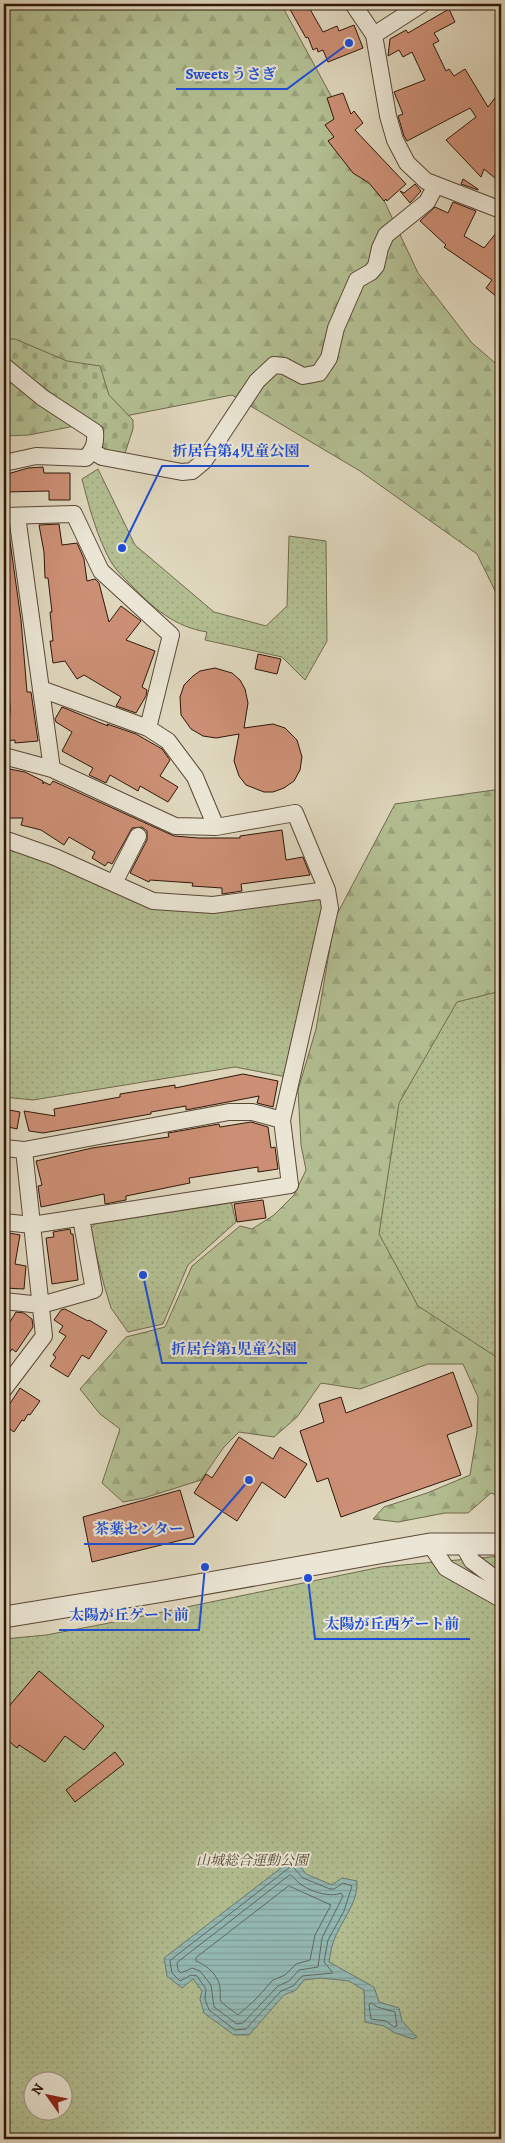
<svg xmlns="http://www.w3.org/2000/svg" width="505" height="2143" viewBox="0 0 505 2143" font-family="Alegreya,'Noto Serif JP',serif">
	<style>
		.forest { fill: url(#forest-firs); stroke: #706a4d }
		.cemetery { fill: url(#cemetery-stones); stroke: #706a4d }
		.park { fill: url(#park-dots); stroke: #706a4d; fill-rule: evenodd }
		.water { fill: url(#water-rules); stroke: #6b7870 }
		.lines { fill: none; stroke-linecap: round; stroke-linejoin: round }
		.shore { stroke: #61685e; stroke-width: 1 }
		.building { fill: #cc8f75; stroke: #2f1709 }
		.minor-casing { stroke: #5b4736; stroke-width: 18 }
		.tertiary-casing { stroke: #5b4736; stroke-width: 23 }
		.minor { stroke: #eae5d4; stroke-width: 16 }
		.tertiary { stroke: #eae5d4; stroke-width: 21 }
		.labels { text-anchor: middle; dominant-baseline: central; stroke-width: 4; stroke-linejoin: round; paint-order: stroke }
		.park-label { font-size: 14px; font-style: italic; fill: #564932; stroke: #eae5d4 }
		.leader { fill: none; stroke: #1d4ed8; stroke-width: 2 }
		.callout-dot { fill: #1d4ed8; stroke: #eae5d4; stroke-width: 2 }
		.callout-label { font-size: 15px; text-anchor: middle; font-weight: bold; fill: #1d4ed8; stroke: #eae5d4; stroke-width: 4; stroke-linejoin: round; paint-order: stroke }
	</style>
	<defs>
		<pattern id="forest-firs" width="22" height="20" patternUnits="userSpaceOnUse" patternTransform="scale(1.25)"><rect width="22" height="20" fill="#b2be91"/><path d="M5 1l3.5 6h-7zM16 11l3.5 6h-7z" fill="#99a37c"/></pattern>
		<pattern id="cemetery-stones" width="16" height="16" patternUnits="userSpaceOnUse" patternTransform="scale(1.25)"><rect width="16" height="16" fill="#b2be91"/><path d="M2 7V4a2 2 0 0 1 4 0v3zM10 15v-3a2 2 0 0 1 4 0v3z" fill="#99a37c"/></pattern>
		<pattern id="park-dots" width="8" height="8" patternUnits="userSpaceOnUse" patternTransform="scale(1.25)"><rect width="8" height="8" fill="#b2be91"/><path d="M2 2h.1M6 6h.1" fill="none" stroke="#99a37c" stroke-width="1.8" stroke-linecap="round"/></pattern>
		<pattern id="water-rules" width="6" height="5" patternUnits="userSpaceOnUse" patternTransform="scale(1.25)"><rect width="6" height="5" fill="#93b9b4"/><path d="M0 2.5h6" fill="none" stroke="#7f9e99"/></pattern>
	</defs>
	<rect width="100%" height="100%" fill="#dfd7bd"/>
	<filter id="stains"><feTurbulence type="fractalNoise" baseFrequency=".004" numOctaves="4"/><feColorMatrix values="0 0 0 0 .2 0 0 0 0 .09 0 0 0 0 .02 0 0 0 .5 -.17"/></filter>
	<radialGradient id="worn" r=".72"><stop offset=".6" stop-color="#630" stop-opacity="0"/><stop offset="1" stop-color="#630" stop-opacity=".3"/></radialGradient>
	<!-- forest -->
	<path class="forest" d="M4,4H281L359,147L418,273L472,343L501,368V603L477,554L360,471L232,395L29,435L4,436Z
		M501,789V1497L491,1493L468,1513H445L398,1522L373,1519L384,1507L427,1493L470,1475L477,1432L478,1397L463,1364H428L360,1389L321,1383L297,1417L274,1437L239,1432L224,1447L201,1480L144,1498L123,1502L102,1483L120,1429L100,1414L80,1389L126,1337L165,1327L192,1266L240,1226L252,1229L274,1215L294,1195L306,1170L301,1145L298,1090L316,1029L335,918L395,804Z"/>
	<!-- cemetery -->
	<path class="cemetery" d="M4,339H15L67,361L100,366L109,395L133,420V429L124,456L102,451L104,428L75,411L6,359Z"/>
	<!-- park -->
	<path class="park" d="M98,469L135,545L214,612L266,626L287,606L289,536L326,541L327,641L305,680L282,657L205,640L207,632C175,627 153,608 131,585C124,578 116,570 111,562C97,537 89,507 82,479Z
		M4,839L153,901L327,890L292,1078L235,1067L33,1100L4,1097Z
		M501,991V1360L418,1306L379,1234L399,1103L457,1002Z
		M231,1201L236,1222L188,1265L163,1324L128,1332L111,1308L104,1285L90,1229L98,1221Z
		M501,1556V2139H4V1639L46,1635L104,1624L381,1567ZM32,2080H62V2110H32Z"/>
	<!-- water -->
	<path class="water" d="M294,1858L306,1874L332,1885L342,1878L357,1881C358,1905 340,1921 333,1943C331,1949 330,1956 329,1962L374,1987L379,2002L399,2008L402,2021L417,2037L413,2039L395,2033L384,2026L365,2022L364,1990L349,1981L321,1978L304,1980L296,1990L284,1995L249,2035H234L204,2013L200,1999L202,1991L193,1979L182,1988L167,1976L164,1958Z"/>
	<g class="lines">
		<!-- shore -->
		<path class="shore" d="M292,1866L303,1878L330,1889H334L343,1883L352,1886L344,1911L328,1940L324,1962L333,1973L302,1976L293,1986L281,1991L246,2029L235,2030L209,2010L205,1999L206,1989L197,1976L191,1975L180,1981L172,1973L170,1961Z
			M290,1875C295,1877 295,1880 299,1883C309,1891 329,1898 341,1893L343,1896L322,1938L318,1967L299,1970L289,1981L278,1986L243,2023L237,2024L214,2007L211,1985L200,1971L192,1968L181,1973L178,1970L177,1963Z
			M289,1886L331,1905L315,1935L310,1960L296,1964L285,1975L273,1980L255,2000L238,2015L221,2002C219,1997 221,1994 220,1989C220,1977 207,1965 196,1961V1958Z
			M372,2003L377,2007L395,2012L397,2026L394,2027L386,2021L371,2019L369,2005Z"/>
	</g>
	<!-- building -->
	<path class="building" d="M287,4H307L323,32L337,26L339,31L354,25L363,48L328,62L323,50L318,52L317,48L313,50L308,37L306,38Z
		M449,9L455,22L434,33L439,41L433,44L446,71L449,69L454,76L465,69L488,107L501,90V183L484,169L481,177L446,140L476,117L470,108L407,141L404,136L398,116L403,114L394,92L425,80L412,52L403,57L399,50L388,56L390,39L406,30L408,33Z
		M343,93L351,114L354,111L363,123L355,130L406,184L387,201L386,199L384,201L369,183L353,173L328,141L334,137L325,125L334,119L327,98Z
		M463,179L478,189V190L461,184Z
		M415,184L421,191L410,203L400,191L404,193Z
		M453,202L476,211L464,236L484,248L501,227V300L486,288L492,280L444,247L446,245L420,221L435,207L448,213Z
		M43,467L44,473H70V500H49V491L4,492V475L28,468Z
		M59,524L62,545L77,543L84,559L87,581L95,579L99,583L109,622L121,606L141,621L126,640L155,651L142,687L147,690L146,696L136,713L116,706L121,697L84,675L77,679L65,661L53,663L50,641H53L50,612H52L48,578H45L44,552L39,525Z
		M9,534L21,620L27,692H31L38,741L15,743V740L4,741V713H10V707L6,661L4,662V535Z
		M258,654L281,659L277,674L255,669Z
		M215,668L232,673L240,680L245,689L248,703L244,728L273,724L285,728L297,740L302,757L300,770L294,781L284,788L273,792H264L246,785L239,776L234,761L239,734L216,738L203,736L191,729L181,715L180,697L184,685L193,676L200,671Z
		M62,707L108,726L107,724L136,734L162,749L170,760L160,776L178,787L168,802L140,786L138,791L110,775L106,783L89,775L93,768L62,751L72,732L56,722L55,719Z
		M4,768L25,772L43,781V784L44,782L50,785L53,781L174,836L198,838H240V836L282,830L286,860L303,857L310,875L241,884L242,891L222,894V888L192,886L193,883L150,880L149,882L130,873L147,840V831L142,827L132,828L112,864L108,862L105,866L92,858L95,852L69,837L64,845L41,830L21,825L23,818H4Z
		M243,1074L278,1081L273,1107L257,1103L259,1096L186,1110V1106L151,1112V1114L43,1133L29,1131L24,1111L55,1116L54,1109L120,1097V1094L175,1085V1088Z
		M4,1109L20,1112L17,1129L4,1126Z
		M251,1122L268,1127L271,1148L275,1147L278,1169L258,1172V1167L189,1178L190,1183L126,1196V1200L105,1204L104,1194L41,1207L38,1186L42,1185L36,1161L92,1148L169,1137L168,1133L219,1124L220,1127Z
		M263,1200L266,1218L237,1222L234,1204Z
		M70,1229L71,1234H73L78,1280L52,1284L46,1238L54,1237L53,1232Z
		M4,1232L20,1235L15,1264L26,1266L24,1289L4,1288Z
		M65,1309L88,1321L89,1320L107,1331L89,1359L82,1355L68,1377L50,1366L56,1357L53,1355L66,1336L59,1332L63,1326L54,1320L61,1310Z
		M16,1312L24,1313L32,1319L33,1327L16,1352L12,1349L4,1361V1332Z
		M453,1372L472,1426L447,1435L461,1475L341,1517L328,1478L317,1482L300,1431L324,1422L319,1404L341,1397L346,1413Z
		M20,1388L40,1401L30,1415L28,1414L24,1421L22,1420L14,1432L4,1425V1413Z
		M239,1437L273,1459L280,1447L307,1464L285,1498L262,1482L237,1521L194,1493L206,1474L212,1478Z
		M180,1490L194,1537L92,1562L83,1517Z
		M39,1671L104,1726L84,1750L65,1736L45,1762L19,1745L17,1748L4,1737V1712Z
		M115,1752L124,1764L75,1802L66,1790Z"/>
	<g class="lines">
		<defs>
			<path id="minor" d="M353,4L374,35L388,116L395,140L407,163L426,181L501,210
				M374,35L422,4
				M4,366L43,398L95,432C96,443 94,449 86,458L36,456L4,463
				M92,451L102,457L182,472L192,471L204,461L257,381L274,365L284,366L303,376L319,373L329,358L336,328L357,280L371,272L376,266L380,248L386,235L427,202L436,185
				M4,516L74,514L101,571L171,635L148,728
				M17,516L52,769
				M41,689L148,728L168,741L195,777L216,827
				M4,756L52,769L175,826L216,827L295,813L327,890L330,908L282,1120L290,1185L32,1225L4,1222
				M4,839L55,857L153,901L213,905L327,890
				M114,883L138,836
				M4,1148L24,1150L229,1112H252L282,1120
				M4,1301L41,1305L94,1290L81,1218
				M4,1389L44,1336L24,1150
				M462,1543L472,1561L501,1583
				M430,1544L446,1568L501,1599"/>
			<path id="tertiary" d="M4,1617L158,1592L430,1544H501"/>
		</defs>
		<!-- minor casing -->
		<use href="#minor" class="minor-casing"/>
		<!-- tertiary casing -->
		<use href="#tertiary" class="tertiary-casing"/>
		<!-- minor -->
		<use href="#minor" class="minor"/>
		<!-- tertiary -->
		<use href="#tertiary" class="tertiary"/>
	</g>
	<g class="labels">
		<!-- park labels -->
		<g class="park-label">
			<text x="252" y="1860">山城総合運動公園</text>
		</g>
	</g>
	<!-- callouts -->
	<path class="leader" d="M349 43L287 89H176M122 548L162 466H309M143 1275L162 1363H307M249 1480L194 1544H84M205 1567L199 1630H59M308 1578L315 1639H470"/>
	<g class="callout-dot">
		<circle cx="349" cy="43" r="5"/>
		<circle cx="122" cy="548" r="5"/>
		<circle cx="143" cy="1275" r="5"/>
		<circle cx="249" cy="1480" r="5"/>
		<circle cx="205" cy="1567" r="5"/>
		<circle cx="308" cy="1578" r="5"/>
	</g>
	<g class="callout-label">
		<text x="231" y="79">Sweets うさぎ</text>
		<text x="236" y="456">折居台第4児童公園</text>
		<text x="234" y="1354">折居台第1児童公園</text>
		<text x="139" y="1534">茶薬センター</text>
		<text x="129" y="1620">太陽が丘ゲート前</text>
		<text x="392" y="1629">太陽が丘西ゲート前</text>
	</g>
	<!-- margin -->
	<rect width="505" height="2143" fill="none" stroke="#dfd7bd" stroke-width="20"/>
	<rect x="5" y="5" width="495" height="2133" fill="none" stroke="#2f1709" stroke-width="2.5"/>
	<rect x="10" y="10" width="485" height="2123" fill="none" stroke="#2f1709"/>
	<!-- north arrow -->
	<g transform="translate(48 2096) rotate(303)"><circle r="24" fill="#eae5d4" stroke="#9f9383"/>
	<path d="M0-4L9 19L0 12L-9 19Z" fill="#8f2418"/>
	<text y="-8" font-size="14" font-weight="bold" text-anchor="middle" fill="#2f1709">N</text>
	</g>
	<rect width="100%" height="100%" filter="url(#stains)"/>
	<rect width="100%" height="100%" fill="url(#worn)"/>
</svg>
